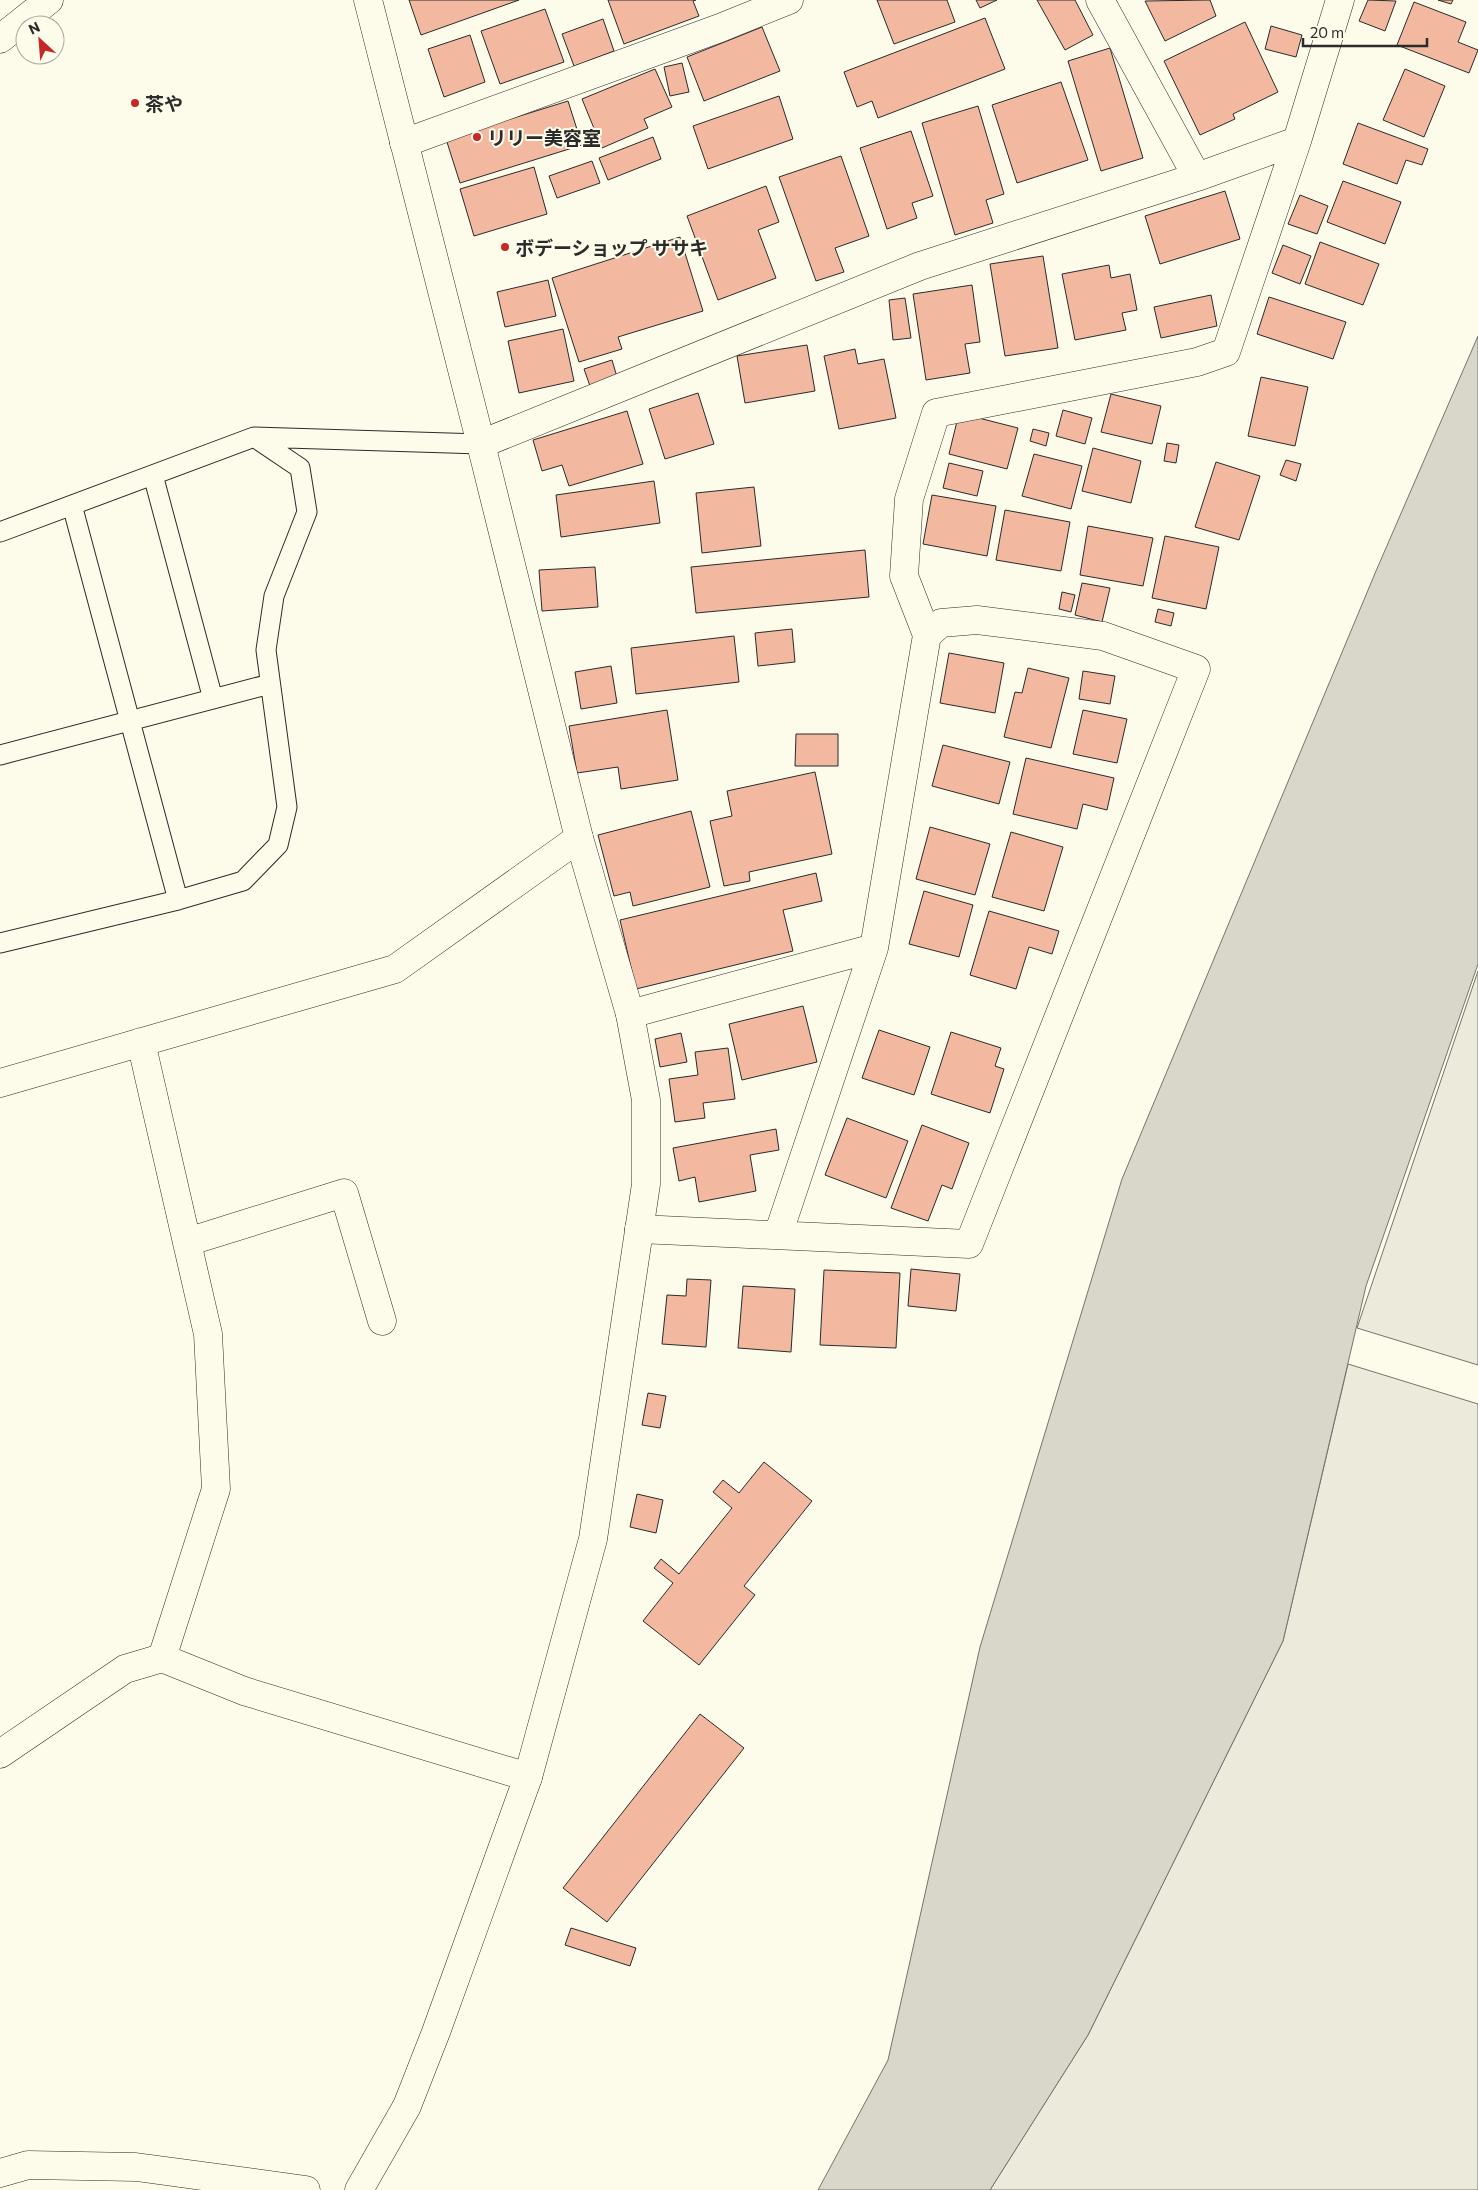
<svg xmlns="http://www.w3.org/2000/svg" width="1478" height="2190" viewBox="0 0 1478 2190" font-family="Commissioner,'Noto Sans JP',sans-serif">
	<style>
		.green { fill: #ecebdb; stroke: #74746e }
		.water { fill: #d8d7c9; stroke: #74746e }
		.building { fill: #f2b8a0; stroke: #2b2b2b }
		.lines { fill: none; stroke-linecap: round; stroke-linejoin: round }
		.lane-casing { stroke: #2b2b2b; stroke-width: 21 }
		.street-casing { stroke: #2b2b2b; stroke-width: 29 }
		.secondary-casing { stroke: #2b2b2b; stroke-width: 29 }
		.lane { stroke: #fdfbea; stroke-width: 19 }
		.street { stroke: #fdfbea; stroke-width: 28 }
		.secondary { stroke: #fdfbea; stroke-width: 28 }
		.poi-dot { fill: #c62828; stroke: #fdfbea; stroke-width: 2 }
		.labels { text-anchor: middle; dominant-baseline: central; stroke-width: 4; stroke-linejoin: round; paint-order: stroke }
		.poi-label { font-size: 19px; font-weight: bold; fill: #2b2b2b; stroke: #fdfbea; text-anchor: start }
	</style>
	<rect width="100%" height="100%" fill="#fdfbea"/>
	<!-- green -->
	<path class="green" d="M1478,971V1365L1357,1328Z
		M1348,1364L1478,1404V2190H990L1088,2035L1283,1641Z"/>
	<!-- water -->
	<path class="water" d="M1478,336V964L1366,1286L1283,1641L1088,2035L990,2190H818L888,2060L980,1647L1122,1179L1376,571Z"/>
	<!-- building -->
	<path class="building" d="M409,0H519L421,35Z
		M608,0H696L693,1L699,16L624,44Z
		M877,0H947L955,22L894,44Z
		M976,0H997L980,8Z
		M1037,0H1075L1093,35L1065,50Z
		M1210,0L1216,16L1165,41L1145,1Z
		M1368,0L1396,1L1385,31L1359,21Z
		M1438,0H1453L1451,4Z
		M1414,2L1466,22L1458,42L1478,50L1469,73L1397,45Z
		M545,9L564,62L500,84L481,31Z
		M985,18L1005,69L878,118L872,101L857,107L844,72Z
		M603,19L614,51L574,66L562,34Z
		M1245,22L1278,92L1233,114L1235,119L1200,135L1164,61Z
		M1271,26L1302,35L1296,57L1265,49Z
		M762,27L780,71L704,101L687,57Z
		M470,35L485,82L444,97L428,49Z
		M1110,48L1143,158L1101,171L1068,61Z
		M682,63L689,92L670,96L664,67Z
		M655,69L672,107L644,119L648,128L602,148L582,99Z
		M1405,69L1445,86L1424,137L1383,120Z
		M1061,82L1088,160L1017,183L992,105Z
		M779,96L793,139L708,169L693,126Z
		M568,101L582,145L460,183L446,139Z
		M978,106L1004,194L986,200L993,223L955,235L922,123Z
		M1358,123L1428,149L1422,165L1406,160L1397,184L1343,164Z
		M911,131L933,196L912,203L917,218L887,229L860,148Z
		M653,137L661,159L608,180L599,158Z
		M841,156L869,236L835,248L844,272L816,281L779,177Z
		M592,161L600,183L557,198L549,176Z
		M534,167L547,214L474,236L460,189Z
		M1343,181L1401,202L1385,244L1327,222Z
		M766,186L779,222L758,230L776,278L718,300L687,216Z
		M1225,191L1240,239L1160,264L1145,216Z
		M1300,195L1328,206L1317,234L1288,224Z
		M680,237L703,311L618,337L622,349L579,362L552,278Z
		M1320,242L1379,264L1363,305L1305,284Z
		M1283,245L1311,256L1300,284L1272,273Z
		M1043,256L1058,348L1005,356L990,264Z
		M1109,265L1111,278L1130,274L1137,310L1122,313L1126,330L1075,340L1062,274Z
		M548,280L556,316L505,327L497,292Z
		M972,285L980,342L965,344L970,373L926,380L913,294Z
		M1211,295L1217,326L1161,338L1154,307Z
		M1269,297L1346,322L1333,359L1257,334Z
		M905,298L911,338L893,340L889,300Z
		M563,329L574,381L519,393L508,341Z
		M807,345L815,391L745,403L737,356Z
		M855,349L858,364L884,359L896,418L839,429L824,356Z
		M612,360L617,377L590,386L584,369Z
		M1261,377L1308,387L1295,446L1248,436Z
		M698,393L714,444L665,459L649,409Z
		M1111,394L1161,406L1152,444L1101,432Z
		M1063,410L1092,418L1085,444L1056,436Z
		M627,411L643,464L569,486L562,465L542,471L533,440Z
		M959,413L1018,428L1007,469L949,454Z
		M1033,429L1049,433L1046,446L1030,441Z
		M1167,443L1179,445L1176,463L1164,461Z
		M1093,448L1141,461L1131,503L1082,491Z
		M1034,454L1082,466L1071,509L1022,496Z
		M1286,460L1301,464L1296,481L1280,475Z
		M1216,462L1260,476L1239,540L1195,527Z
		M949,463L983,471L977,496L943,488Z
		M654,481L660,523L561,537L556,495Z
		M754,487L761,546L702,553L696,493Z
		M932,495L996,506L987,556L923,544Z
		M1005,510L1070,522L1061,571L996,560Z
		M1088,526L1153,538L1143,586L1080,575Z
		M1165,536L1219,547L1206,609L1152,598Z
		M865,550L869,597L696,613L691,567Z
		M595,567L598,607L542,611L539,570Z
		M1082,583L1110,588L1102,622L1075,615Z
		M1062,592L1075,595L1071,612L1059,609Z
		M1158,609L1174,613L1171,626L1155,622Z
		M792,629L795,662L758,666L755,633Z
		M734,636L739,682L636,694L631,648Z
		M949,653L1004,663L995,713L940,703Z
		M611,666L617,703L581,709L575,672Z
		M1028,668L1069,678L1051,748L1004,737L1015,692L1022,693Z
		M1083,671L1115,676L1110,704L1079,699Z
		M667,710L678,780L621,789L618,767L577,773L569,726Z
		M1083,710L1127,719L1117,763L1073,754Z
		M796,734H838V766H795Z
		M943,745L1010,762L999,804L932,786Z
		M1026,758L1114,778L1107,810L1083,804L1077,829L1013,814Z
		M815,772L832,854L749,872L750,881L724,886L710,821L732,816L727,791Z
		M691,811L710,887L633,906L630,892L614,896L598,835Z
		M930,827L990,844L975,895L916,879Z
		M1011,832L1063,847L1044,911L992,897Z
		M816,873L822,901L783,910L793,951L636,989L620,920Z
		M924,891L973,905L959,957L909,944Z
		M989,911L1059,931L1052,954L1029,947L1016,989L970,975Z
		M803,1006L817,1062L742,1080L729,1024Z
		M879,1030L930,1047L914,1095L862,1078Z
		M951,1032L1001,1048L995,1066L1004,1069L990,1113L931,1094Z
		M681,1033L687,1062L660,1067L655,1039Z
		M728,1048L735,1099L703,1103L705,1118L675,1122L669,1079L698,1075L695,1052Z
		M847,1118L908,1141L886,1198L825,1175Z
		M922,1125L969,1143L952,1189L942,1185L928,1221L891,1208Z
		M776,1129L779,1150L750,1155L756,1191L699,1202L695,1177L679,1181L673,1148Z
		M911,1269L960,1274L956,1311L908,1306Z
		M824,1270L900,1273L896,1348L820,1345Z
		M687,1279L711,1280L706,1347L662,1344L667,1295L686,1296Z
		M743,1286L795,1289L791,1352L738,1348Z
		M648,1393L666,1396L660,1428L642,1425Z
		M764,1462L812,1501L744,1586L755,1595L699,1665L643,1621L673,1583L654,1568L661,1559L679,1574L732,1508L713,1492L723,1480L739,1493Z
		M637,1494L663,1500L656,1533L630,1527Z
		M700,1714L744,1748L607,1922L563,1888Z
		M571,1928L636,1948L630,1966L565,1945Z"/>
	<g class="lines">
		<defs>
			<path id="lane" d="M254,437L481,444
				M153,475L213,699
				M72,505L178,900
				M0,532L254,437L300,468L307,512L274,596L266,650L287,807L278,845L243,881L178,900L0,943
				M0,755L270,684"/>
			<path id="street" d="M1100,0L1197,177
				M0,39L49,0
				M404,143L720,28L789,0
				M481,444L920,266L1197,177L1297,141
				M630,1014L874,948L927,635L904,576L909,499L936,413L1197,362L1226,352L1297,141L1340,0
				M141,1042L208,1334L216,1489L162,1658
				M0,1083L395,969L579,838
				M639,1229L969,1244L1196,669L1103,636L977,620L941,623L927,635
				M778,1235L874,948
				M187,1242L344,1193L382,1321
				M0,1754L125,1669L162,1658L244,1691L528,1777
				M0,2173L28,2165L136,2167L306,2190"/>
			<path id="secondary" d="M359,2190L407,2106L436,2032L528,1777L593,1539L646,1184V1100L630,1014L579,838L481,444L368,0"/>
		</defs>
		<!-- lane casing -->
		<use href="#lane" class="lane-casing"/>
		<!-- street casing -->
		<use href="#street" class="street-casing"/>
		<!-- secondary casing -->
		<use href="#secondary" class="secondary-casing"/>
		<!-- lane -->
		<use href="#lane" class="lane"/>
		<!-- street -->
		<use href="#street" class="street"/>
		<!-- secondary -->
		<use href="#secondary" class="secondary"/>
	</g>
	<!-- markers -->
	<g class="poi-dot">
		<circle cx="135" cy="103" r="5"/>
		<circle cx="477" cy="137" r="5"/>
		<circle cx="505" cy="247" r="5"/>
	</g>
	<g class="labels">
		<!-- poi labels -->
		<g class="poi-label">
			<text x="145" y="103">茶や</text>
			<text x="487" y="137">リリー美容室</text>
			<text x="515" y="247">ボデーショップ ササキ</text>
		</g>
	</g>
	<!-- north arrow -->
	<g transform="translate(40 40) rotate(334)"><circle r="24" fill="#fdfbea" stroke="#a9a89e"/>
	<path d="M0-4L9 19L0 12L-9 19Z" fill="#c62828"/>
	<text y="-8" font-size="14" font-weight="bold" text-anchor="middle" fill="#2b2b2b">N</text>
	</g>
	<!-- scale -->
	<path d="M1303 38v8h124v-8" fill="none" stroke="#2b2b2b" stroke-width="2.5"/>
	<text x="1310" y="38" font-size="15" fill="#2b2b2b" stroke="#fdfbea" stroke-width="4" paint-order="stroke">20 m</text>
</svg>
